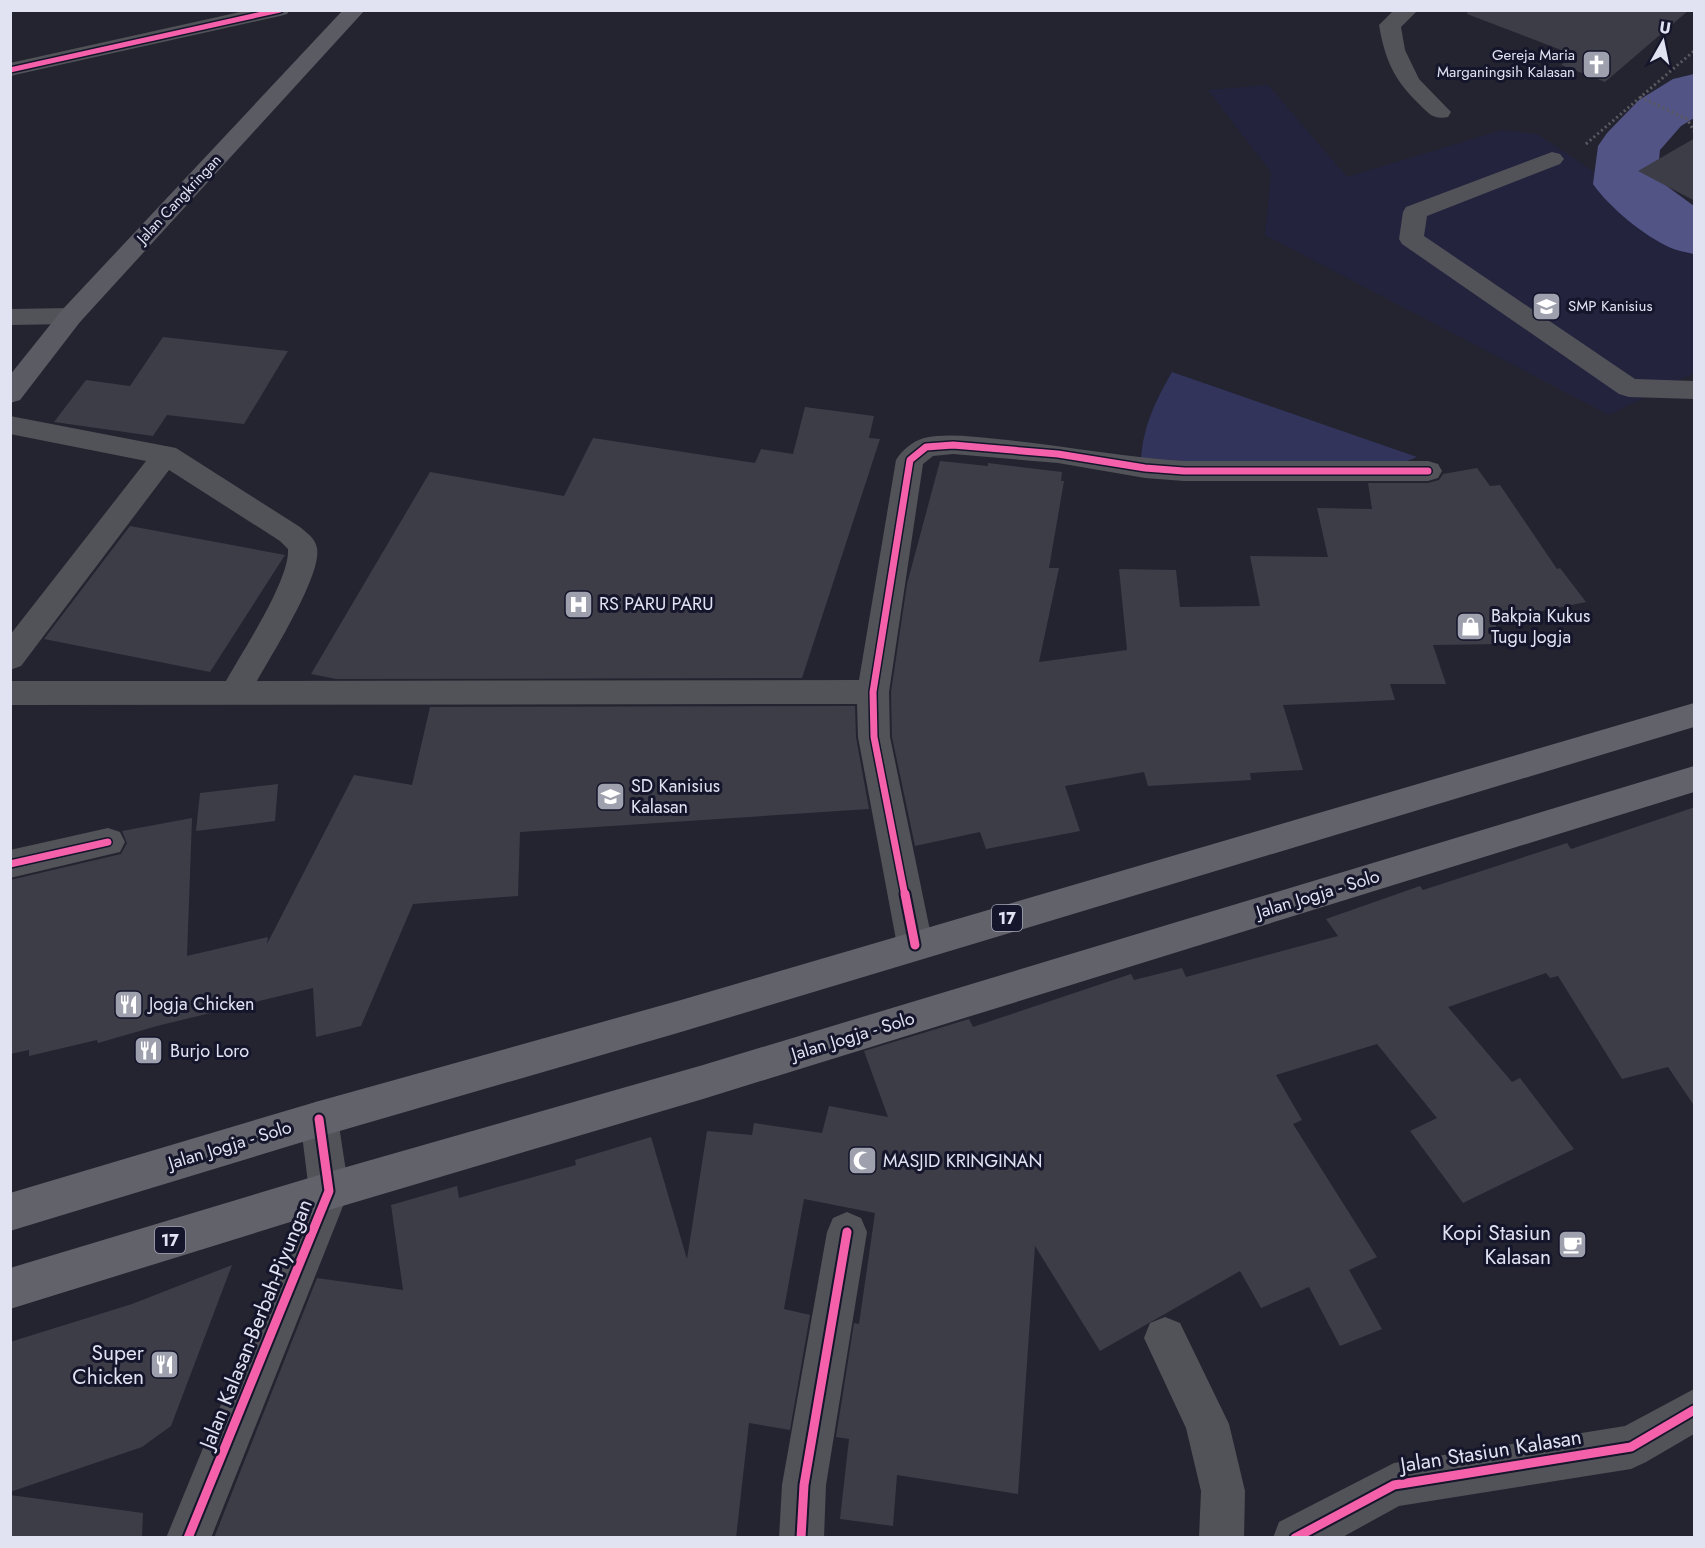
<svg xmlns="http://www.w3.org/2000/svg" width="1705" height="1548" viewBox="0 0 1705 1548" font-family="Jost,sans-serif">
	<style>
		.built { fill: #23233e }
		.green { fill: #33345c }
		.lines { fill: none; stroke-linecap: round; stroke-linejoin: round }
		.river { fill: #535486; fill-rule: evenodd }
		.building { fill: #3d3d48 }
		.path { stroke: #5a5a60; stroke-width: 3; stroke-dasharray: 2 3; stroke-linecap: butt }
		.minor { fill: #525358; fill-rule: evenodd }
		.major { fill: #5b5b63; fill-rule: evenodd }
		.highway { fill: #62626b; fill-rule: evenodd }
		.cycleway-far2-casing { stroke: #15152b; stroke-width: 8 }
		.cycleway-far1-casing { stroke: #15152b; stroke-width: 10 }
		.cycleway-casing { stroke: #15152b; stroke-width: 13 }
		.cycleway-far2 { stroke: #f560ab; stroke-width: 5 }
		.cycleway-far1 { stroke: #f560ab; stroke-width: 7 }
		.cycleway { stroke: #f560ab; stroke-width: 9 }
		.labels { text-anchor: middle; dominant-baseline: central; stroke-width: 6; stroke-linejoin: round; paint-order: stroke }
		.far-poi-label { font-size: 15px; fill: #e1e3f2; stroke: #15152b; text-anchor: end }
		.far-street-label { font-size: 15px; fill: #e1e3f2; stroke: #15152b }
		.shield { fill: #15152b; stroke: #a4a5b6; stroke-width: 1.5 }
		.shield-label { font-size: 16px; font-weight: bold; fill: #e1e3f2 }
		.poi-label { font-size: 18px; fill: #e1e3f2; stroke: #15152b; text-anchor: start }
		.street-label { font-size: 18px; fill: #e1e3f2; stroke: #15152b }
		.near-poi-label { font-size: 21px; fill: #e1e3f2; stroke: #15152b; text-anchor: end }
		.near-street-label { font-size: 21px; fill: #e1e3f2; stroke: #15152b }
	</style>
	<rect width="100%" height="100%" fill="#232430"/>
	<!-- built -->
	<path class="built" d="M1268,85L1347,177L1502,130L1537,134L1694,238V373L1609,415L1265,235L1271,172L1208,90Z"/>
	<!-- green -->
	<path class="green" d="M1172,372L1417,457L1402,463L1239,465L1141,459C1143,426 1156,400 1172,372Z"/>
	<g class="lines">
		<!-- river -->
		<path class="river" d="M1694,74V118L1681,126L1660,150L1657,179L1694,206V254C1687,252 1678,251 1671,248C1644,236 1609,207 1593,184L1598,146L1607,133L1639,100L1673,79Z"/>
	</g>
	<!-- building -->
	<path class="building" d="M1468,10H1689L1605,82L1561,65L1574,55L1467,14Z
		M1695,138V201L1638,171Z
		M163,337L288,351L244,424L167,415L153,436L54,422L86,380L130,386Z
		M805,407L874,416L869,438L880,439L802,678L336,679L311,674L430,472L564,496L593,438L755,463L761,449L793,454Z
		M940,461L988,466V463L1062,472L1061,481H1064L1049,568H1059L1039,662L1127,650L1119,569L1176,570L1180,607L1260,606L1250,556L1328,557L1317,508L1372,509L1368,483H1428L1439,480L1443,474L1477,468L1490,486L1500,485L1557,569L1560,568L1586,602L1494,621L1502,644L1433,645L1446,684H1390L1395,700L1283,705L1303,770L1250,773L1251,780L1148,786L1144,772L1065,786L1080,831L986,849L980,832L915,846L892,737L891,692L907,584Z
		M130,526L285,555L210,672L44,639Z
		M855,706L856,737L869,809L520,832L518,896L413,904L361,1026L316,1037L313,988L157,1026L98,1043L97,1040L29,1056V1050L10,1054V880L121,854L127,843L122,831L192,818L187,956L268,937L267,944L354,775L412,785L430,707Z
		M278,784L275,821L196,831L200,793Z
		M1695,807V1107L1668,1067L1622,1079L1558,976L1550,978L1546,973L1448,1007L1512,1082L1520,1078L1574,1149L1463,1203L1410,1131L1437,1118L1377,1044L1276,1075L1302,1120L1293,1124L1377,1257L1349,1270L1382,1329L1340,1346L1309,1287L1261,1308L1240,1271L1100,1351L1035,1246L1018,1494L897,1475L893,1526L840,1519L849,1439L836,1437L854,1323L859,1324L875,1213L804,1199L784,1309L810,1315L790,1430L749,1423L736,1538H214L317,1278L403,1290L391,1205L457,1186L459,1198L576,1165L575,1160L651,1137L687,1259L707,1131L752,1135L754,1123L822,1133L829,1106L888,1117L864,1051L969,1019L973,1027L1131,974L1134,980L1182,968L1186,977L1338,936L1326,919L1420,886L1423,890L1567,843L1571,849Z
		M232,1265L171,1426L142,1447L10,1492V1342L132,1304Z
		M10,1495L143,1513L142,1538H10Z"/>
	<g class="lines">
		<!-- path -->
		<path class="path" d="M1640,97L1687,119L1694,131
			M1586,144L1694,51"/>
		<!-- minor -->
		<path class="minor" d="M249,10H290L287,14L280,16L10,76V63Z
			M1394,10L1417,11L1401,27L1405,50L1419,79L1451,112L1448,117C1434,120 1429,114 1420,105C1394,80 1385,60 1379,25Z
			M1552,152L1560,154L1564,159L1560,164L1427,216L1424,236L1635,379L1694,381V399L1629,397L1619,394L1402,244L1399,239L1403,212L1406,207Z
			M71,308L80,310L84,316L80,322L71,324L10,325V309Z
			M10,416L176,448L300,527C307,533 315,538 317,548C322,575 272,654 257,681L859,680L896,460C902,450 913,441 924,438C948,433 973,437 997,439C1060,445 1121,457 1184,461H1428L1438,464L1442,471L1438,478L1428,481H1184L1145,478L1058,463L953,454L933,456L923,464L889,692L890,737L933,945L928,956L915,960L902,956L897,945L858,737L857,704L10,705V681H226C242,652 290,580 288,549L280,541L169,470L21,666L10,670V635L146,461L10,434Z
			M108,828L120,832L125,842L120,852L10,878V850Z
			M319,1101L333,1106L338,1119L349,1191L211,1538H166L309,1191L300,1119L305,1106Z
			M847,1212L861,1218L867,1232L826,1485L824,1538H779L782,1485L827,1232L833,1218Z
			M1165,1317L1180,1323L1229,1424L1245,1491L1244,1538H1199L1201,1491L1186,1428L1144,1338L1150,1323Z
			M1694,1389V1434L1646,1462L1631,1469L1399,1506L1341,1538H1273L1279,1522L1394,1463L1625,1426Z"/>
		<!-- major -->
		<path class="major" d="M343,10H365L80,322L20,400L10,403V375L62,310Z"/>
		<!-- highway -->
		<path class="highway" d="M1694,703V727L681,1032L319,1137L10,1231V1193L319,1101L681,1000Z
			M1694,766V792L703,1099L329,1210L10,1309V1268L329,1172L703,1065Z"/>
		<defs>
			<path id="cycleway-far2" d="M10,70L280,10"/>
			<path id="cycleway-far1" d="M10,864L108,842
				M905,896L874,737L873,692L910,460L926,447L953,445L1058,454L1145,468L1184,471H1428"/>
			<path id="cycleway" d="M905,894L915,945
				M188,1538L329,1191L319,1119
				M801,1538L804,1485L847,1232
				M1295,1538L1394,1485L1631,1447L1694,1410"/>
		</defs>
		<!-- cycleway-far2 casing -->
		<use href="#cycleway-far2" class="cycleway-far2-casing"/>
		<!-- cycleway-far1 casing -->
		<use href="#cycleway-far1" class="cycleway-far1-casing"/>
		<!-- cycleway casing -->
		<use href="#cycleway" class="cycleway-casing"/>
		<!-- cycleway-far2 -->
		<use href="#cycleway-far2" class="cycleway-far2"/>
		<!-- cycleway-far1 -->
		<use href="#cycleway-far1" class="cycleway-far1"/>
		<!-- cycleway -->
		<use href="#cycleway" class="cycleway"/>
	</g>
	<!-- icons -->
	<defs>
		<symbol id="church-square" viewBox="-11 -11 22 22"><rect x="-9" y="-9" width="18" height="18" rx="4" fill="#9ea0ae" stroke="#15152b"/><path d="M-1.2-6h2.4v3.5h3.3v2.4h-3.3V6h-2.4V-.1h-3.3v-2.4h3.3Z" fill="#fff"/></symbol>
		<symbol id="school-square" viewBox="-11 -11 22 22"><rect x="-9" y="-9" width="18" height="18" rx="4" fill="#9ea0ae" stroke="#15152b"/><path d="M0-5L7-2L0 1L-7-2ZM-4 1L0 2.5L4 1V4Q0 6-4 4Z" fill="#fff"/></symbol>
		<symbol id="hospital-square" viewBox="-11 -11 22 22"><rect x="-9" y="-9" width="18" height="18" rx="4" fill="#9ea0ae" stroke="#15152b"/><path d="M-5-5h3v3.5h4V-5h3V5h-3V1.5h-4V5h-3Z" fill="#fff"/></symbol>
		<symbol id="shop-square" viewBox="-11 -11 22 22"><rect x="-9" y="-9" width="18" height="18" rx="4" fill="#9ea0ae" stroke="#15152b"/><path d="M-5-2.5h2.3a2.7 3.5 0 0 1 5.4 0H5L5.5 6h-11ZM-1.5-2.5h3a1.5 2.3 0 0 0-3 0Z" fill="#fff"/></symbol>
		<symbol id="restaurant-square" viewBox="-11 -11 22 22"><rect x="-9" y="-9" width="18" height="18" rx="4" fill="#9ea0ae" stroke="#15152b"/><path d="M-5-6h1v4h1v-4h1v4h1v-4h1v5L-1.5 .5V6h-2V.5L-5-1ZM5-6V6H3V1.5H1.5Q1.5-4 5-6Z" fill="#fff"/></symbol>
		<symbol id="mosque-square" viewBox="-11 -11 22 22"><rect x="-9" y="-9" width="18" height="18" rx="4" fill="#9ea0ae" stroke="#15152b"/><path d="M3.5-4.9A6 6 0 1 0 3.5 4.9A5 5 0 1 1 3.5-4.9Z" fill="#fff"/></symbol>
		<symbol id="cafe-square" viewBox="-11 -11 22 22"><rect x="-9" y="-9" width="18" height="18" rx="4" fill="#9ea0ae" stroke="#15152b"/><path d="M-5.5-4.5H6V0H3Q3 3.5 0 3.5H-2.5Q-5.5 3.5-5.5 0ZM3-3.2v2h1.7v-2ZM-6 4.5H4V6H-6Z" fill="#fff"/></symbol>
	</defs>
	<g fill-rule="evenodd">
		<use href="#church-square" x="1580" y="48" width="33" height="33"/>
		<use href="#school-square" x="1530" y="290" width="33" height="33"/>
		<use href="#hospital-square" x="562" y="588" width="33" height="33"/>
		<use href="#shop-square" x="1454" y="610" width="33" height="33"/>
		<use href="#school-square" x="594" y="780" width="33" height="33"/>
		<use href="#restaurant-square" x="112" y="988" width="33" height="33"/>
		<use href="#restaurant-square" x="132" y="1034" width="33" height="33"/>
		<use href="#mosque-square" x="846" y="1144" width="33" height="33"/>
		<use href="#cafe-square" x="1556" y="1228" width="33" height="33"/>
		<use href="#restaurant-square" x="148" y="1348" width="33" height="33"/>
	</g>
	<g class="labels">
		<!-- far-poi labels -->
		<g class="far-poi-label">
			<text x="1575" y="55">Gereja Maria<tspan x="1575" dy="17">Marganingsih Kalasan</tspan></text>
			<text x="1568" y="306" text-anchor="start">SMP Kanisius</text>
		</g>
		<!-- far-street labels -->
		<g class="far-street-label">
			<text transform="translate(179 199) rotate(-47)">Jalan Cangkringan</text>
		</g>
		<!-- shield labels -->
		<g class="shield">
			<rect x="992" y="905" width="30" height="26" rx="4.5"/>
			<rect x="155" y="1227" width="30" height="26" rx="4.5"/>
		</g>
		<g class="shield-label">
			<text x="1007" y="918">17</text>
			<text x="170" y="1240">17</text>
		</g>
		<!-- poi labels -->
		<g class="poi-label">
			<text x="599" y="604">RS PARU PARU</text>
			<text x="1491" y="616">Bakpia Kukus<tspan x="1491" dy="21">Tugu Jogja</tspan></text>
			<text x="631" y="786">SD Kanisius<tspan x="631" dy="21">Kalasan</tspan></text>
			<text x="149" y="1004">Jogja Chicken</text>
			<text x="170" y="1051">Burjo Loro</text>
			<text x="883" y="1161">MASJID KRINGINAN</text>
		</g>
		<!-- street labels -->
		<g class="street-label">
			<text transform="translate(1318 894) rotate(-17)">Jalan Jogja - Solo</text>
			<text transform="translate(853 1036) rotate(-17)">Jalan Jogja - Solo</text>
			<text transform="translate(230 1145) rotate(-17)">Jalan Jogja - Solo</text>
		</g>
		<!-- near-poi labels -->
		<g class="near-poi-label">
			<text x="1551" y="1233">Kopi Stasiun<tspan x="1551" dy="24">Kalasan</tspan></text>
			<text x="144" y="1353">Super<tspan x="144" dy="24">Chicken</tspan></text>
		</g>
		<!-- near-street labels -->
		<g class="near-street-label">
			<text transform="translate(256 1324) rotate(-68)">Jalan Kalasan-Berbah-Piyungan</text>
			<text transform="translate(1491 1451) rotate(-9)">Jalan Stasiun Kalasan</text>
		</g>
	</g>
	<!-- border -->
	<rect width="1705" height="1548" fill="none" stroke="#e1e3f2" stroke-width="24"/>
	<!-- north arrow -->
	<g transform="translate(1663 42) rotate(9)" stroke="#15152b" stroke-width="4.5" paint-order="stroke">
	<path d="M0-4.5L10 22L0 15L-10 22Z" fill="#e1e3f2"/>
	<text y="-9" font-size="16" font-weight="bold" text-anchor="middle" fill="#e1e3f2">U</text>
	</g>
</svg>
